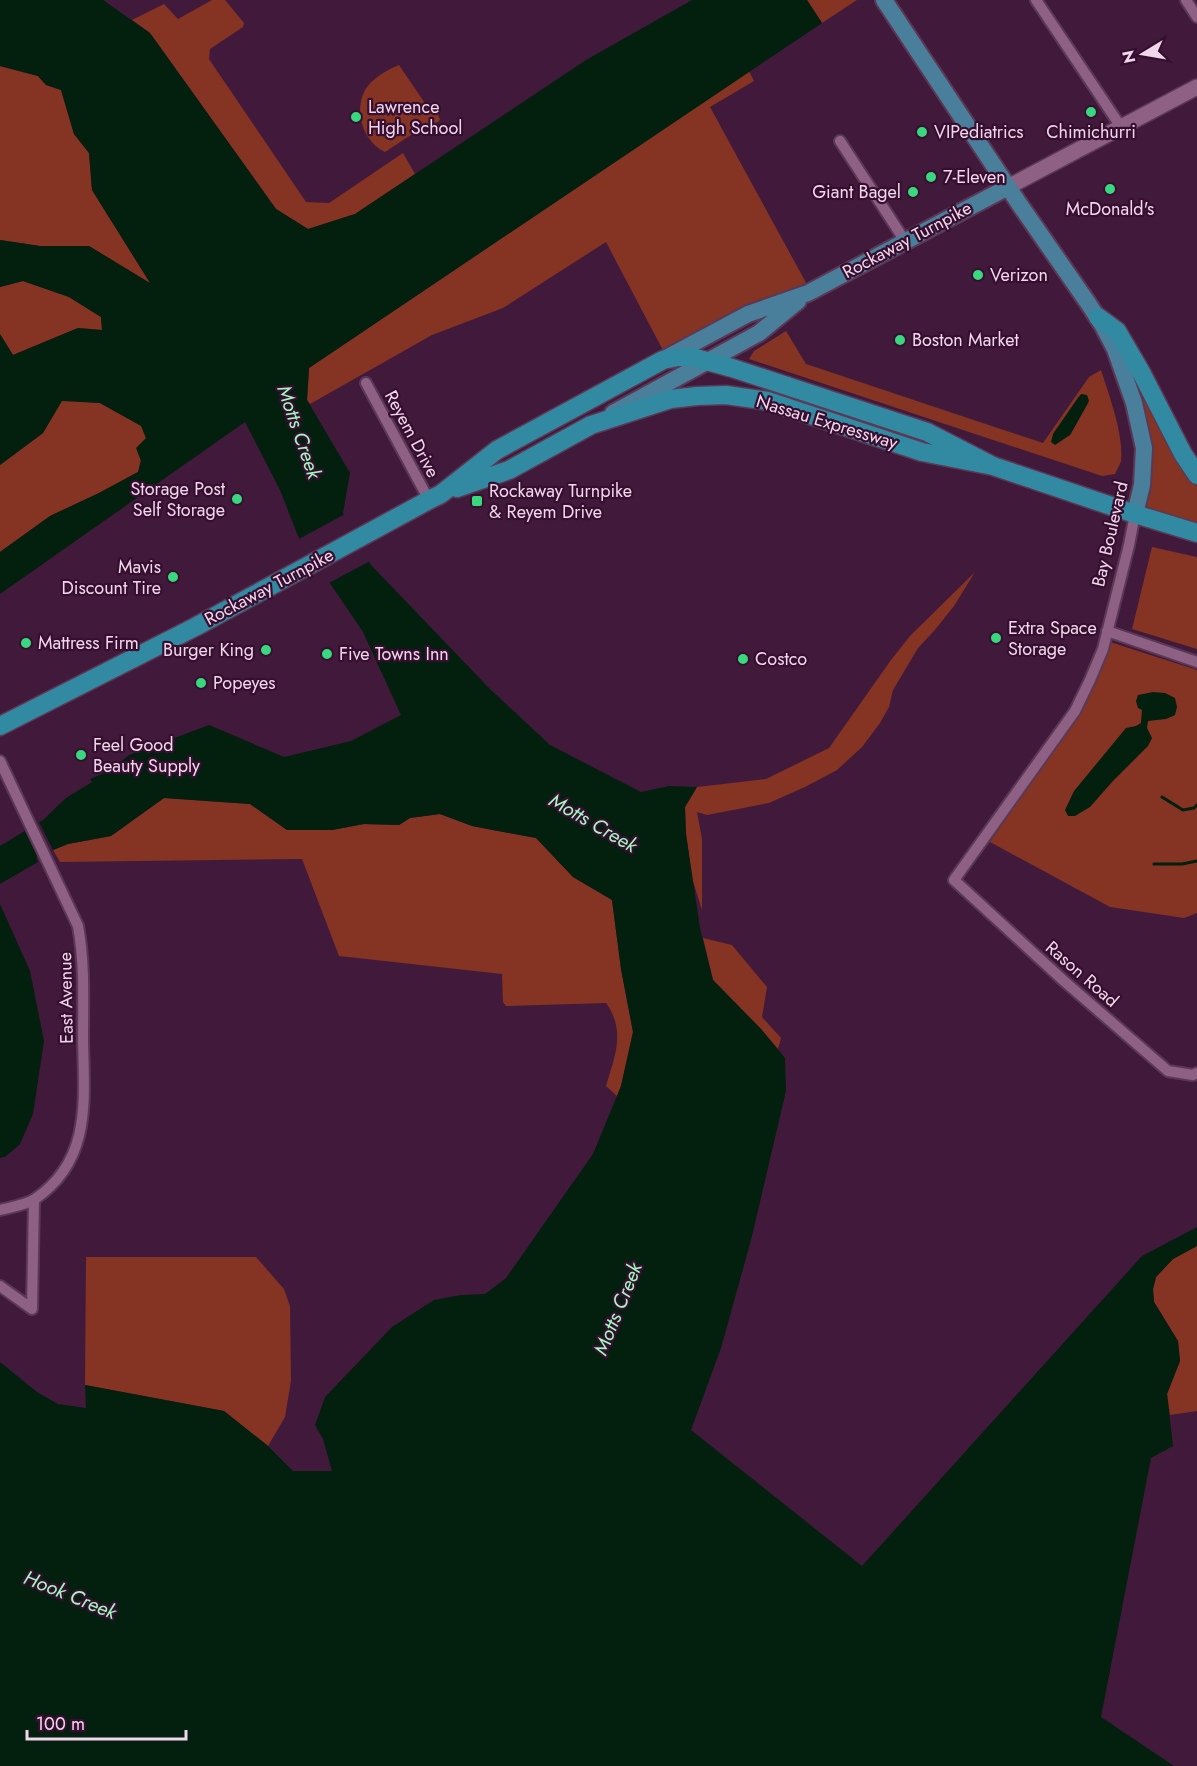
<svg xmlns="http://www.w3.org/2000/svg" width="1197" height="1766" viewBox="0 0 1197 1766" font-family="Jost,sans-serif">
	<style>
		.green { fill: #853322; fill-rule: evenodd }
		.water { fill: #031f0e }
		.pier { fill: #411a3b }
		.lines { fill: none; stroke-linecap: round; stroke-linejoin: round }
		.stream { stroke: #031f0e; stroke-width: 3 }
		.minor-casing { stroke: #5b3956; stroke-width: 14 }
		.secondary-casing { stroke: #5b3956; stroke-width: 18 }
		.primary-casing { stroke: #5b3956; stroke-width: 20 }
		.trunk-casing { stroke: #5b3956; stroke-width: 21 }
		.minor { stroke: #8d6084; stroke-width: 10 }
		.secondary { stroke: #8d6084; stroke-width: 15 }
		.primary { stroke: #497f9b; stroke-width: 16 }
		.trunk { stroke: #328aa2; stroke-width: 18 }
		.poi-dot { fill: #39d87f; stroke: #360f30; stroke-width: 2 }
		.labels { text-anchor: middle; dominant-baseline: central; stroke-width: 4.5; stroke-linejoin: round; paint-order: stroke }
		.poi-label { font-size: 18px; fill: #f1d7eb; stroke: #360f30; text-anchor: start }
		.street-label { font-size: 18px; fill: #f1d7eb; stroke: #360f30 }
		.water-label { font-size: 20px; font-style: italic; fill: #a1fbbe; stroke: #360f30 }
	</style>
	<rect width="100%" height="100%" fill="#411a3b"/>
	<!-- green -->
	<path class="green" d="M212,0H225L244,23L243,27L210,49L209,59L306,202L329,203L403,153L415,174L355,214L308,229L276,209L150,33L132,20L164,4L178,19Z
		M807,0H857L822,23Z
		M399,65L431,112L438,114L440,120L435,124L429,123L385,152C364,142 353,113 365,90C372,78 387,70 399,65Z
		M0,66L38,76L46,85L61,90L74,134L89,153L92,190L151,284L89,246H40L0,240Z
		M749,71L754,81L710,107L810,290L666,356L606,242L503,308L432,335L310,404L307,400L309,368Z
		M23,281L69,297L101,317L102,330L78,328L13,355L0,334V287Z
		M786,331L806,364L1043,443L1089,377L1101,370C1109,395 1124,435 1121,461C1120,465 1117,469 1115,474L1102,476L749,359L754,351ZM1079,396V419L1070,435L1053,434Z
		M1138,372L1197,483V529L1145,517L1151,456L1149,431Z
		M61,400L100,403L142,426L146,438L138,472L99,493L50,516L0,552V465L43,433Z
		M1152,547L1197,557V649L1132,629Z
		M975,572L954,606L934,631L918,648L893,690L889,707L880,723L862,747L837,770L805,787L769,803L707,815L697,812L702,839V910L692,878L686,834L685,807L697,787L766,779L829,748L891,660L910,636Z
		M1107,641L1197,670V913L1184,918L1110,907L990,842L1052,752Z
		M164,798L250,804L287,830H332L364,824L399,825L410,818L440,814L472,826L536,838L573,877L612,900L621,969L633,1032L621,1086L617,1096L606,1086C615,1056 626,1031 606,1003L506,1006L503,1002L502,974L339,956L302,859L60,862L53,850L68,844L111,836Z
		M703,938L732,945L767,987L762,1017L781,1038L778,1049L761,1029L713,980Z
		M1197,1246V1411L1170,1415L1167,1394L1180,1361L1178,1341L1154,1302L1153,1289L1156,1277L1173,1259Z
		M86,1257H256L284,1289L290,1306L291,1381L285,1417L268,1446L224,1411L85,1385Z"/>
	<!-- water -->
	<path class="water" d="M0,0H103L150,33L276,209L308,229L355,214L586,60L692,0H807L822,23L309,368L307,400L350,473L343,513L371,565L490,689L550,745L641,792L669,786L697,787L685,807L686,834L700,928L713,980L761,1029L785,1058L786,1091L751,1240L721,1348L691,1430L862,1566L1142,1256L1197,1227V1246L1173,1259L1156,1277L1153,1289L1154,1302L1178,1341L1180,1361L1167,1394L1173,1446L1151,1458L1101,1717L1174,1766H0V1362L37,1392L58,1404L86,1408L85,1385L224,1411L268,1446L293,1471H332L323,1439L315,1425L325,1397L392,1327L434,1300L461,1295L485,1294L506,1278L593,1154L621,1086L633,1032L621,969L612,900L573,877L536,838L472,826L440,814L410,818L399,825L364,824L332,830H287L250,804L164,798L111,836L68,844L36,857L38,862L0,884V846L43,820L66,798L92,782L90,779L109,771L129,755L209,725L284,757L351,741L401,715L363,632L298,536L280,490L245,422L0,594V552L50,516L99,493L138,472L141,461L136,448L146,438L141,426L100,403L62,401L43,433L0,465V334L13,355L78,328L102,330L101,317L69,297L23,281L0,287V240L40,246H89L150,283L92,190L89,153L74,134L61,90L46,85L38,76L0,66Z
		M1081,394L1087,395L1089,401L1087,405L1070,435L1055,445L1051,442L1053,434Z
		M1153,692L1165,693L1175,698L1177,707L1175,715L1166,719L1148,721L1147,728L1152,738L1148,746L1112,782L1090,807L1075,816H1068L1065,810L1074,791L1126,728L1136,726L1141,723L1142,710L1138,708L1136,701L1138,695Z
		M0,904L30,971L44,1041L33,1114L20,1144L5,1157L0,1158Z"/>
	<!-- pier -->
	<path class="pier" d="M347,513L372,560L327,584L297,540Z
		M38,820L53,850L38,857L23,828Z"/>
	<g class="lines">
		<!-- stream -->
		<path class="stream" d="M1162,797L1183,810L1194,808L1197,805
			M1154,864H1182L1197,861"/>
		<defs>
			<path id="minor" d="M1036,0L1121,127
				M1186,0L1197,17
				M840,141L905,241
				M366,383L429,500
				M1135,514L1129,545L1103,649L1090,680L1075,711L954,880L1064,981L1168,1071L1193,1075L1197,1073
				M1107,631L1197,662
				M0,761L78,926C85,964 83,1002 83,1040C84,1100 92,1160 35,1199C26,1205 11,1207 0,1210
				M0,1286L32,1309
				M32,1309L34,1200"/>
			<path id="secondary" d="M1008,187L1197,87"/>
			<path id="primary" d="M884,0L1020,205L1088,303L1103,326L1115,349L1134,403L1144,448L1142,485L1135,514
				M666,358L748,314L808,293L1008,187
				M613,413L759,333L798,301"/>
			<path id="trunk" d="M1098,317L1117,331L1141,372L1183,454L1197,475
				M457,488L509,470L591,425L671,399L697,396L726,395L768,401L922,452L993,466L1135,514L1197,533
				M0,726L195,627L429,500L441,494L497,450L663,360L678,357H692L732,368L927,432L993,466"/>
		</defs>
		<!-- minor casing -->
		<use href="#minor" class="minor-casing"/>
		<!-- secondary casing -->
		<use href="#secondary" class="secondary-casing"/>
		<!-- primary casing -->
		<use href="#primary" class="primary-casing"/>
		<!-- trunk casing -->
		<use href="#trunk" class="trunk-casing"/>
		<!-- minor -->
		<use href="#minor" class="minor"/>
		<!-- secondary -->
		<use href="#secondary" class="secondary"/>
		<!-- primary -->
		<use href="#primary" class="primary"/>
		<!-- trunk -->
		<use href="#trunk" class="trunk"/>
	</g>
	<!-- markers -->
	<g class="poi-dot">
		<circle cx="1091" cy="112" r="6"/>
		<circle cx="356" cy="117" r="6"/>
		<circle cx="922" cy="132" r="6"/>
		<circle cx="931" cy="177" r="6"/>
		<circle cx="1110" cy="189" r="6"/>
		<circle cx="913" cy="192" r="6"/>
		<circle cx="978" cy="275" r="6"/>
		<circle cx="900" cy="340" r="6"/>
		<circle cx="237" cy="499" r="6"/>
		<rect x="471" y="495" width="12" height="12" rx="3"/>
		<circle cx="173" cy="577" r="6"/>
		<circle cx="996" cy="638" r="6"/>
		<circle cx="26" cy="643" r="6"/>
		<circle cx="266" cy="650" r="6"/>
		<circle cx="327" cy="654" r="6"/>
		<circle cx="743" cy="659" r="6"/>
		<circle cx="201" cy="683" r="6"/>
		<circle cx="81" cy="755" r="6"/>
	</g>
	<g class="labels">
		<!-- poi labels -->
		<g class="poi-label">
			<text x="368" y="107">Lawrence<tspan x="368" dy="21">High School</tspan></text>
			<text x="934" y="132">VIPediatrics</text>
			<text x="1091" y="132" text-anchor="middle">Chimichurri</text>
			<text x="943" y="177">7-Eleven</text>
			<text x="901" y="192" text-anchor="end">Giant Bagel</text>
			<text x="1110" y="209" text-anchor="middle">McDonald's</text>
			<text x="990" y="275">Verizon</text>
			<text x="912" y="340">Boston Market</text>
			<text x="225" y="489" text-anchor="end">Storage Post<tspan x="225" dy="21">Self Storage</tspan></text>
			<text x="489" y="491">Rockaway Turnpike<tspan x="489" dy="21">&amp; Reyem Drive</tspan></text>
			<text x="161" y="567" text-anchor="end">Mavis<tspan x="161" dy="21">Discount Tire</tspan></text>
			<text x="1008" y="628">Extra Space<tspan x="1008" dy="21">Storage</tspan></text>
			<text x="38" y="643">Mattress Firm</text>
			<text x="254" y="650" text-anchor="end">Burger King</text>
			<text x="339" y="654">Five Towns Inn</text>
			<text x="755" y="659">Costco</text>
			<text x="213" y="683">Popeyes</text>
			<text x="93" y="745">Feel Good<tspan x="93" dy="21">Beauty Supply</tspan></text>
		</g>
		<!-- street labels -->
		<g class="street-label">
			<text transform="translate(907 240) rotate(-28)">Rockaway Turnpike</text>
			<text transform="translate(827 422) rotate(17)">Nassau Expressway</text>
			<text transform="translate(412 434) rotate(62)">Reyem Drive</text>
			<text transform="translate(1110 534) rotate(-77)">Bay Boulevard</text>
			<text transform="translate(269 587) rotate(-28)">Rockaway Turnpike</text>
			<text transform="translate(1082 974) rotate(41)">Rason Road</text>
			<text transform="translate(66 998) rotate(-91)">East Avenue</text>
		</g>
		<!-- water labels -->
		<g class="water-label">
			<text transform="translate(299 432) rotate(71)">Motts Creek</text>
			<text transform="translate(593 823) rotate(30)">Motts Creek</text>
			<text transform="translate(618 1309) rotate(-68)">Motts Creek</text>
			<text transform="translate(70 1595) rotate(22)">Hook Creek</text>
		</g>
	</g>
	<!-- north arrow -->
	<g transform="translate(1143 54) rotate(259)" stroke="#360f30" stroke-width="4.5" paint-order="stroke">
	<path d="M0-4.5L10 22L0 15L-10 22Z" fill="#f1d7eb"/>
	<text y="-9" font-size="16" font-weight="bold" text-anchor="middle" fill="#f1d7eb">N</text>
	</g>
	<!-- scale -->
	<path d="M27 1730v9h159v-9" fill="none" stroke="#f1d7eb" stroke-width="3"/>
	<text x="36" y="1730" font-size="18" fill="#f1d7eb" stroke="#360f30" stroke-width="4.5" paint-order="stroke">100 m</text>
</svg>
